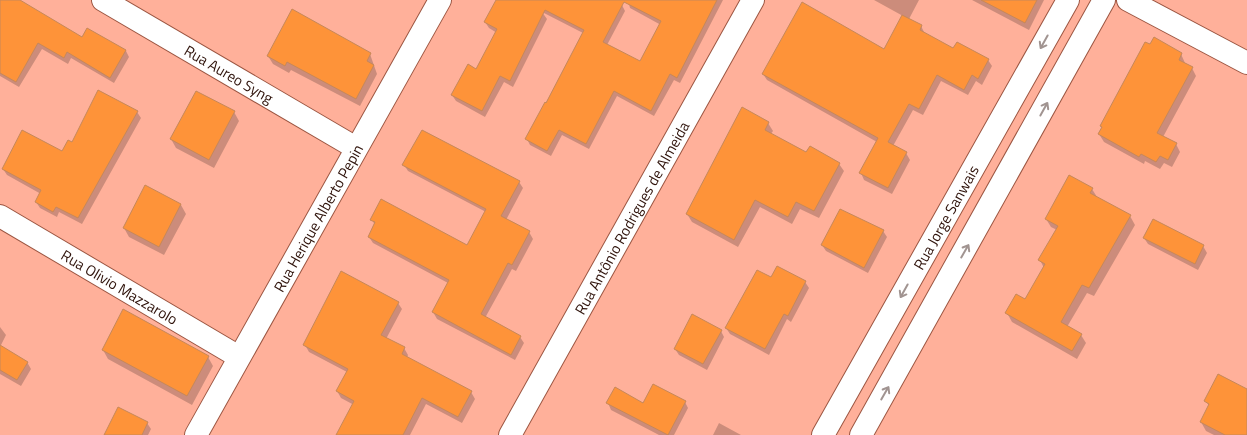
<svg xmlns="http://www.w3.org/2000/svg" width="1247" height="435" viewBox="0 0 1247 435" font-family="'Titillium Web',sans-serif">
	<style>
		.shadow { fill: #0003 }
		.building { fill: #fe9339; stroke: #c6885a; fill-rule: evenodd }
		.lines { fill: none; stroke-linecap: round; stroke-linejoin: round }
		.minor-casing { stroke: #9c5642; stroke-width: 24 }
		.minor { stroke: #fff; stroke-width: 22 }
		.oneway { stroke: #a19491 }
		.labels { text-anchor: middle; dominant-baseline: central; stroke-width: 4.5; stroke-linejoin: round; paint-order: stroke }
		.street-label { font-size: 15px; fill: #2e120a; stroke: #ffb09a }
	</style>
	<rect width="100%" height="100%" fill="#ffb09a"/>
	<!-- shadow -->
	<path class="shadow" d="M0,0H16L82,39L88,29L126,51L129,57L114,83L71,58L68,64L42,49L19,87L0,76Z
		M497,0H612L622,5L625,11L607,45L641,63L661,25L630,8L628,0H723L680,83L674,80L654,116L617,96L589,149L562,135L551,156L530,145L527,139L583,33L542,12L547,19L513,87L504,82L485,117L456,101L452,95L477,70L497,33L489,28L485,22Z
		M874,0H919L909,19L921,26L925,34L954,50L988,60L992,66L982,85L976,81L968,95L941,81L923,115L913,110L893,146L906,153L910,160L892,194L864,180L861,173L877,142L767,80L763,74L885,51L903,16Z
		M972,0H1044L1029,30Z
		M370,54L377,74L360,106L291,70L289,73L273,64L268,56Z
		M1181,54L1185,63L1192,68L1196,76L1163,137L1176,144L1180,152L1172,167L1164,163L1160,169L1145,161L1144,164L1104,142L1099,134L1102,128L1101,126Z
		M137,112L141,118L82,224L59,212L57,217L40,208L36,202L41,194L7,175L3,169L63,153Z
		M234,112L239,121L214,168L176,148L171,139Z
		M768,123L773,131L770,135L807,154L839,164L844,171L819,218L800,209L792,224L760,207L738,247L692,222L687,214Z
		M404,165L519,182L523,188L506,220L529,232L533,239L516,271L512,269L485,318L520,337L524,343L515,360L437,319L433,312L448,283L373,243L369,237L375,225L372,220L467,247L486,212L408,171Z
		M146,187L181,205L186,214L164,255L129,237L124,228Z
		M1092,189L1097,197L1130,216L1135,225L1094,296L1087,293L1067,327L1081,335L1086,343L1077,359L1012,322L1007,313L1025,301L1044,268L1040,260L1057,230L1051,227L1046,219Z
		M1153,221L1203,246L1207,253L1198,270L1148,244L1144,238Z
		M883,231L887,237L868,273L826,251L822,245Z
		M771,279L805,282L809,288L791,322L787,319L769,355L730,334L726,328Z
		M398,303L402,309L386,339L404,348L408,355L407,358L471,392L475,399L462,423L426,404L410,435H338L354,405L341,398L337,391L347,372L309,352L305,345Z
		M0,327L6,335L0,347L27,362L31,369L21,386L0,374Z
		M721,331L724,337L707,370L679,355L675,349Z
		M103,350L208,357L213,366L192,405L108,359Z
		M1247,390V435H1214L1206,431L1201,422L1209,406L1206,401Z
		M685,402L688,408L674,435H659L611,410L608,403Z
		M147,423L151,429L148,435H106Z
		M719,423L741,435H713Z"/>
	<!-- building -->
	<path class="building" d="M0,0H20L82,37L87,28L126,50L110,78L67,52L64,58L38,43L16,82L0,73Z
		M496,0H717L677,78L670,74L651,111L614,91L586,144L559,130L547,151L525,139L545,102L546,103L584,30L545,10L510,81L500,76L482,111L451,95L468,64L476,69L497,29L484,22ZM624,2L661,21L640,61L603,42Z
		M981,0H1037L1025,23Z
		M802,2L884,49L902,15L922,25L920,30L953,48L957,42L989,59L978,79L972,75L964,90L937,75L919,109L909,104L888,142L907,152L888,188L859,173L878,138L762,74Z
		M292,9L371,53L367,61L374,65L356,99L287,62L285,66L267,56Z
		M1154,37L1182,53L1179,60L1193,67L1157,133L1177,143L1168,160L1160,156L1156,162L1141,154L1139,157L1098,134L1102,127L1100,126L1145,42L1150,44Z
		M98,90L138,111L78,218L56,207L53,212L35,202L41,190L2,169L22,130L62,151L68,140L72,142Z
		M196,91L235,111L209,160L170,139Z
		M742,107L769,122L765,130L806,152L810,146L840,163L814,211L796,202L788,217L755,200L734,240L686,214Z
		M422,130L520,181L501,216L530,231L512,265L508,263L481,314L521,336L511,355L432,312L449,280L368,237L375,222L370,220L381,199L467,245L486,209L402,165Z
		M1069,175L1093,188L1090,193L1131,215L1089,288L1082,285L1061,322L1082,334L1072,351L1005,313L1016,294L1025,299L1045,264L1038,260L1058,226L1045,219Z
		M145,185L181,204L159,247L123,228Z
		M840,209L884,230L864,268L821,245Z
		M1153,219L1204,245L1195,264L1143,238Z
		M777,266L806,281L788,316L784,314L765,349L725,328L757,270L771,277Z
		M341,271L399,302L381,335L405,347L402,354L472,391L458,417L422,398L403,435H336L354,401L336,391L348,369L303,345Z
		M123,309L209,356L187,396L102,350Z
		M692,314L722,330L703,364L674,349Z
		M0,345L28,362L17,380L0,370Z
		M1218,374L1247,389V435H1225L1200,422L1209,404L1204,401Z
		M653,384L686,401L668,435L606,403L615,387L643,403Z
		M118,407L148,422L142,435H104Z"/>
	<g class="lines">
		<defs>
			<g id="minor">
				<path id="s1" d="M103,0L356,148"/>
				<path d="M1128,0L1247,63"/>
				<path id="s2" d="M0,216L239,357"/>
				<path id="s3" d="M196,435L440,0"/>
				<path id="s4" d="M510,435L753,0"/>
				<path id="s5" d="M823,435L1068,0"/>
				<path d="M861,435L1104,0"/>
			</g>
		</defs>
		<!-- minor casing -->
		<use href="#minor" class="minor-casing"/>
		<!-- minor -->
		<use href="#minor" class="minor"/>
	</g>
	<!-- one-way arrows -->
	<defs><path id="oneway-shaft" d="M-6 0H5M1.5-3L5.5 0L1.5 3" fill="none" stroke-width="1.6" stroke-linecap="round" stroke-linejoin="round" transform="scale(1.25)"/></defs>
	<g class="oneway">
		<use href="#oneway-shaft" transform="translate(1044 42) rotate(119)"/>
		<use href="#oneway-shaft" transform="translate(1044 109) rotate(-61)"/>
		<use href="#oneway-shaft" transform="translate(965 251) rotate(-60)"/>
		<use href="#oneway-shaft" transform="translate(904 291) rotate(119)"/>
		<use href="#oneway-shaft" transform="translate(885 393) rotate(-60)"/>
	</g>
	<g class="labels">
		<!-- street labels -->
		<g class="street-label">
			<text stroke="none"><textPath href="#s1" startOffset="146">Rua Aureo Syng</textPath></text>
			<text stroke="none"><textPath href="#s3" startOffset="249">Rua Herique Alberto Pepin</textPath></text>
			<text stroke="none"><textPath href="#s4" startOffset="249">Rua Antônio Rodrigues de Almeida</textPath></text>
			<text stroke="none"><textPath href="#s5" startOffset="250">Rua Jorge Sanwais</textPath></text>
			<text stroke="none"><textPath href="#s2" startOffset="139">Rua Olivio Mazzarolo</textPath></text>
		</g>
	</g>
</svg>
